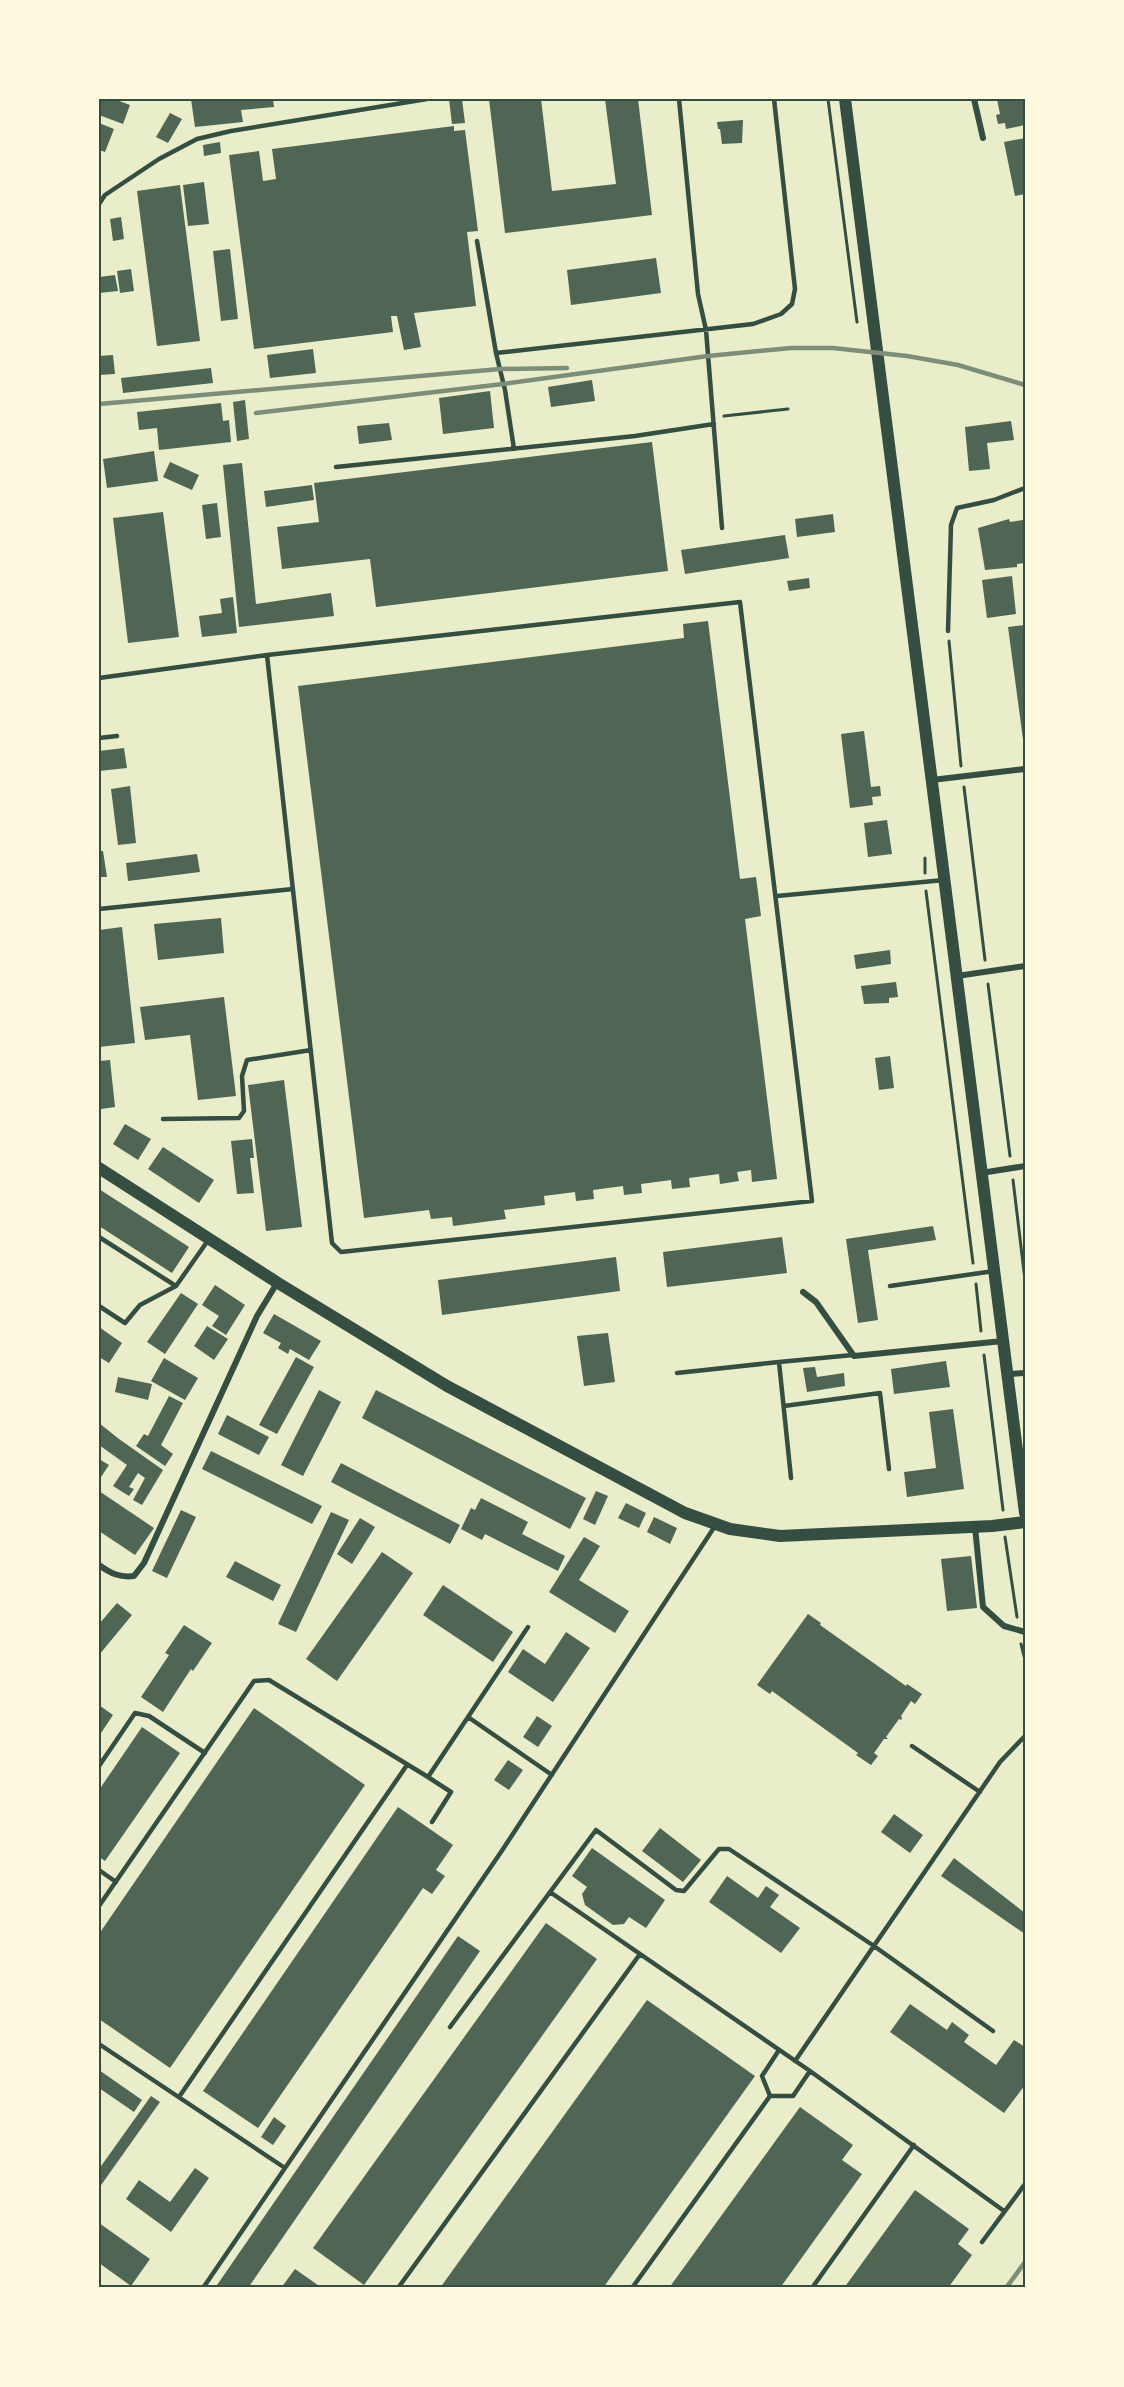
<svg xmlns="http://www.w3.org/2000/svg" width="1124" height="2387" viewBox="0 0 1124 2387" font-family="Raleway,sans-serif">
	<style>
		.building { fill: #4f6655 }
		.lines { fill: none; stroke-linecap: round; stroke-linejoin: round }
		.path { stroke: #344e41; stroke-width: 3 }
		.service { stroke: #344e41; stroke-width: 4.5 }
		.minor { stroke: #344e41; stroke-width: 6 }
		.secondary { stroke: #344e41; stroke-width: 12 }
		.rail { stroke: #7c8e77; stroke-width: 4.5 }
		.neatline { fill: none; stroke: #344e41; stroke-width: 2 }
	</style>
	<rect width="100%" height="100%" fill="#e9edc9"/>
	<!-- building -->
	<path class="building" d="M99,99H114L130,105L123,124L99,115Z
		M191,99H273L274,107L241,110L243,122L195,127Z
		M449,99H462L465,123L452,124Z
		M489,99H541L552,191L616,184L605,99H638L652,215L505,233Z
		M997,99H1024L1025,125L1006,129L1005,123L998,124L996,115L1000,114Z
		M170,113L182,119L168,143L156,137Z
		M743,120L742,143L722,144L720,129H718L717,122Z
		M99,123L114,129L105,152L99,150Z
		M454,126V131L465,130L478,231L467,232L476,306L414,313L421,347L404,350L397,316H391L393,332L254,349L229,155L259,151L263,181L276,179L272,149Z
		M1025,138V194L1015,196L1004,142Z
		M220,142L221,153L204,156L203,145Z
		M204,182L209,224L188,226L183,185Z
		M180,185L200,341L157,346L137,191Z
		M121,217L124,239L113,241L110,219Z
		M230,249L238,319L221,321L213,251Z
		M656,258L661,293L571,305L567,270Z
		M131,269L134,291L120,293L117,271Z
		M115,275L118,291L99,293V277Z
		M313,349L316,373L270,378L267,355Z
		M113,355L115,374L99,375V356Z
		M211,368L213,383L123,393L121,378Z
		M592,380L595,401L551,407L548,387Z
		M490,391L494,428L443,434L439,398Z
		M245,400L249,439L237,441L233,402Z
		M221,403L223,421L229,420L231,442L159,450L157,428L139,430L137,412Z
		M1011,421L1014,440L987,443L990,469L969,471L965,427Z
		M389,423L392,440L359,444L357,426Z
		M652,442L668,571L376,607L370,559L282,569L277,527L319,522L314,483Z
		M154,451L158,481L107,488L103,459Z
		M170,462L199,475L192,490L163,477Z
		M242,463L256,604L331,593L334,616L239,627L223,465Z
		M312,485L314,500L266,507L264,491Z
		M217,503L221,537L206,539L202,505Z
		M163,512L179,637L128,643L113,518Z
		M833,514L835,532L797,537L795,519Z
		M1009,519L1010,522L1023,520L1025,563L1017,564V567L985,570L978,528Z
		M785,535L789,558L685,574L681,550Z
		M1012,576L1016,614L987,618L982,580Z
		M809,578L810,588L789,591L787,581Z
		M233,597L237,633L202,637L199,616L222,613L220,599Z
		M708,621L740,879L756,877L761,916L745,919L777,1179L752,1182L751,1170L737,1172L739,1181L720,1184L719,1174L689,1178L690,1187L672,1189L671,1180L641,1184L642,1193L624,1195L623,1186L593,1190L594,1199L576,1201L575,1192L544,1196L545,1205L504,1210L506,1219L453,1226L452,1217L431,1219L429,1210L364,1218L298,686L684,638L683,624Z
		M1025,625V747H1024L1008,627Z
		M864,731L871,787L880,786L881,796L872,797L873,805L850,808L841,734Z
		M124,748L127,768L99,771V751Z
		M130,786L136,843L118,845L111,789Z
		M887,820L892,854L868,857L864,823Z
		M99,851H103L107,877H99Z
		M197,854L200,872L128,881L126,863Z
		M221,918L224,953L158,960L154,924Z
		M122,927L135,1043L99,1047V930Z
		M890,950L891,964L856,969L854,955Z
		M896,982L898,997L889,998V1003L864,1004L861,986Z
		M224,997L236,1096L198,1100L190,1035L145,1040L140,1007Z
		M890,1056L894,1088L879,1090L875,1058Z
		M110,1060L115,1107L101,1109L99,1061Z
		M284,1080L302,1227L266,1231L248,1085Z
		M125,1124L151,1139L138,1160L113,1144Z
		M252,1139L254,1158H250L254,1193L237,1194L231,1141Z
		M163,1147L214,1180L199,1203L148,1169Z
		M99,1189L189,1247L172,1273L99,1226Z
		M933,1226L936,1240L868,1250L878,1320L858,1323L846,1239Z
		M782,1237L787,1273L667,1287L663,1252Z
		M616,1257L620,1291L442,1315L438,1280Z
		M215,1285L245,1305L226,1335L212,1326L219,1316L202,1305Z
		M181,1293L198,1304L165,1354L147,1342Z
		M274,1314L321,1341L309,1360L290,1349L288,1354L278,1348L281,1343L263,1333Z
		M207,1326L228,1339L214,1360L194,1346Z
		M99,1327L122,1343L109,1363L99,1357Z
		M608,1333L615,1382L584,1386L577,1336Z
		M296,1357L314,1367L277,1434L259,1425Z
		M164,1358L198,1378L185,1400L151,1381Z
		M946,1361L950,1387L894,1394L891,1369Z
		M815,1367L817,1377L844,1373L845,1386L807,1392L803,1368Z
		M118,1377L152,1384L148,1400L115,1392Z
		M319,1390L341,1402L303,1476L281,1465Z
		M376,1390L586,1498L570,1529L362,1418Z
		M169,1396L183,1403L161,1445L173,1454L165,1466L136,1446L144,1434L148,1436Z
		M953,1409L964,1489L907,1497L904,1472L936,1468L929,1412Z
		M227,1415L269,1437L259,1455L218,1434Z
		M99,1423L119,1439L163,1470L142,1505L133,1500L145,1478L138,1473L129,1487L134,1489L129,1496L113,1486L127,1465L99,1445Z
		M211,1451L322,1506L312,1524L202,1469Z
		M99,1459L109,1465L99,1480Z
		M341,1463L460,1525L450,1544L331,1482Z
		M99,1491L154,1528L135,1555L99,1531Z
		M596,1491L608,1496L595,1525L583,1519Z
		M481,1498L528,1522L522,1534L565,1556L558,1571L485,1534L482,1540L461,1529L471,1508L475,1510Z
		M626,1503L646,1513L639,1528L618,1518Z
		M181,1510L196,1517L167,1578L152,1571Z
		M331,1512L349,1520L296,1632L278,1624Z
		M654,1517L677,1528L670,1544L647,1532Z
		M360,1518L375,1527L352,1564L337,1554Z
		M584,1537L600,1546L579,1580L629,1611L615,1633L549,1592Z
		M382,1552L413,1573L337,1681L306,1659Z
		M971,1556L977,1608L947,1611L941,1559Z
		M235,1561L281,1585L273,1601L226,1577Z
		M443,1585L513,1632L493,1662L423,1615Z
		M117,1603L132,1615L99,1655V1624Z
		M808,1614L821,1623L820,1625L906,1686L907,1684L922,1694L915,1704L911,1701L901,1716L902,1718L901,1720L899,1719L886,1737L888,1739H884L874,1753L878,1756L871,1765L856,1755L858,1753L772,1691L770,1694L757,1685Z
		M184,1625L212,1643L193,1671L191,1669L163,1712L141,1697L169,1655L165,1653Z
		M566,1632L590,1648L553,1702L508,1672L523,1649L545,1664Z
		M99,1705L113,1715L99,1736Z
		M254,1708L365,1785L170,2068L99,2019V1934Z
		M537,1716L552,1726L538,1747L523,1737Z
		M142,1727L180,1753L105,1861L99,1857V1790Z
		M508,1760L523,1770L509,1790L494,1780Z
		M398,1807L453,1845L436,1870L445,1876L432,1894L423,1888L258,2128L203,2091Z
		M894,1814L923,1835L910,1853L881,1832Z
		M660,1828L701,1860L683,1882L642,1851Z
		M592,1848L665,1900L646,1928L629,1917L624,1924L613,1925L585,1905L582,1894L587,1887L572,1876Z
		M954,1858L1025,1913V1934L941,1876Z
		M727,1876L758,1898L766,1886L779,1895L770,1907L800,1928L781,1953L709,1902Z
		M546,1923L597,1959L364,2285L313,2248Z
		M458,1936L480,1951L248,2288H215Z
		M647,2000L755,2076L603,2288H440Z
		M910,2004L947,2030L952,2022L969,2035L964,2042L996,2065L1014,2040L1025,2047V2085L1004,2113L890,2032Z
		M99,2070L142,2100L134,2112L99,2088Z
		M151,2096L160,2102L99,2188V2169Z
		M800,2107L853,2145L842,2160L862,2174L780,2288H669Z
		M274,2117L286,2126L273,2145L261,2137Z
		M195,2168L209,2178L171,2232L126,2199L139,2180L170,2202Z
		M915,2190L969,2229L958,2244L972,2255L948,2288H844Z
		M99,2223L150,2259L131,2286L99,2263Z
		M295,2269L322,2288H281Z"/>
	<g class="lines">
		<!-- path -->
		<path class="path" d="M828,99L857,322
			M724,416L788,409
			M949,641L961,766
			M964,787L985,960
			M925,858V873
			M926,891L973,1263
			M988,984L1010,1156
			M1013,1180L1025,1280
			M976,1284L981,1331
			M984,1355L1003,1510
			M1005,1537L1017,1617
			M1021,1644L1025,1660"/>
		<!-- service -->
		<path class="service" d="M679,99L698,294L706,330L722,528
			M99,204L105,195L159,159L197,139L231,131L427,99
			M477,241L496,353L753,324L781,314L792,304L795,289L774,99
			M496,353L505,390L514,449
			M336,467L635,436L714,424
			M948,631L951,525L957,508L994,500L1025,488
			M99,678L267,655L740,602L812,1201L341,1252L332,1243L267,655
			M99,738L117,736
			M777,896L944,880
			M99,909L293,889
			M163,1119L239,1118L244,1111L242,1076L247,1060L311,1050
			M99,1237L176,1286
			M890,1286L994,1271
			M99,1306L125,1323L140,1305L176,1286L209,1239
			M677,1373L779,1362
			M784,1406L880,1393L889,1469
			M791,1478L779,1362L853,1355
			M468,1717L552,1775
			M912,1746L980,1792
			M99,1766L135,1713L149,1716L205,1753
			M428,1777L451,1792L432,1822
			M99,1870L116,1882
			M550,1892L810,2071L1004,2211
			M99,1906L254,1681L269,1680L428,1777L528,1627
			M450,2027L596,1830L676,1890L684,1891L719,1849H729L874,1946L993,2031
			M99,2044L285,2168
			M779,2050L762,2076L770,2096H793L810,2071
			M795,2061L1000,1762L1025,1736
			M179,2097L407,1765
			M982,2242L1025,2184
			M203,2288L501,1852L715,1526
			M398,2288L640,1954
			M632,2288L770,2096
			M812,2288L914,2145"/>
		<!-- minor -->
		<path class="minor" d="M974,99L983,138
			M932,780L1025,769
			M957,976L1025,966
			M981,1173L1025,1166
			M803,1292L816,1302L854,1356L1003,1341
			M1008,1374L1025,1373
			M975,1527L983,1607L1004,1626L1025,1632
			M99,1565C110,1573 120,1578 134,1576L144,1563L257,1316L277,1283"/>
		<!-- secondary -->
		<path class="secondary" d="M845,99L1025,1513
			M99,1168L278,1283L447,1386L685,1513L730,1529L780,1536L992,1526L1025,1522"/>
		<!-- rail -->
		<path class="rail" d="M99,404L500,369L567,368
			M256,413L503,384L708,356L791,348H833L907,356L958,365L1025,385
			M1006,2288L1025,2262"/>
	</g>
	<!-- border -->
	<rect width="1124" height="2387" fill="none" stroke="#fefae0" stroke-width="201"/>
	<rect x="100" y="100" width="924" height="2186" class="neatline"/>
</svg>
